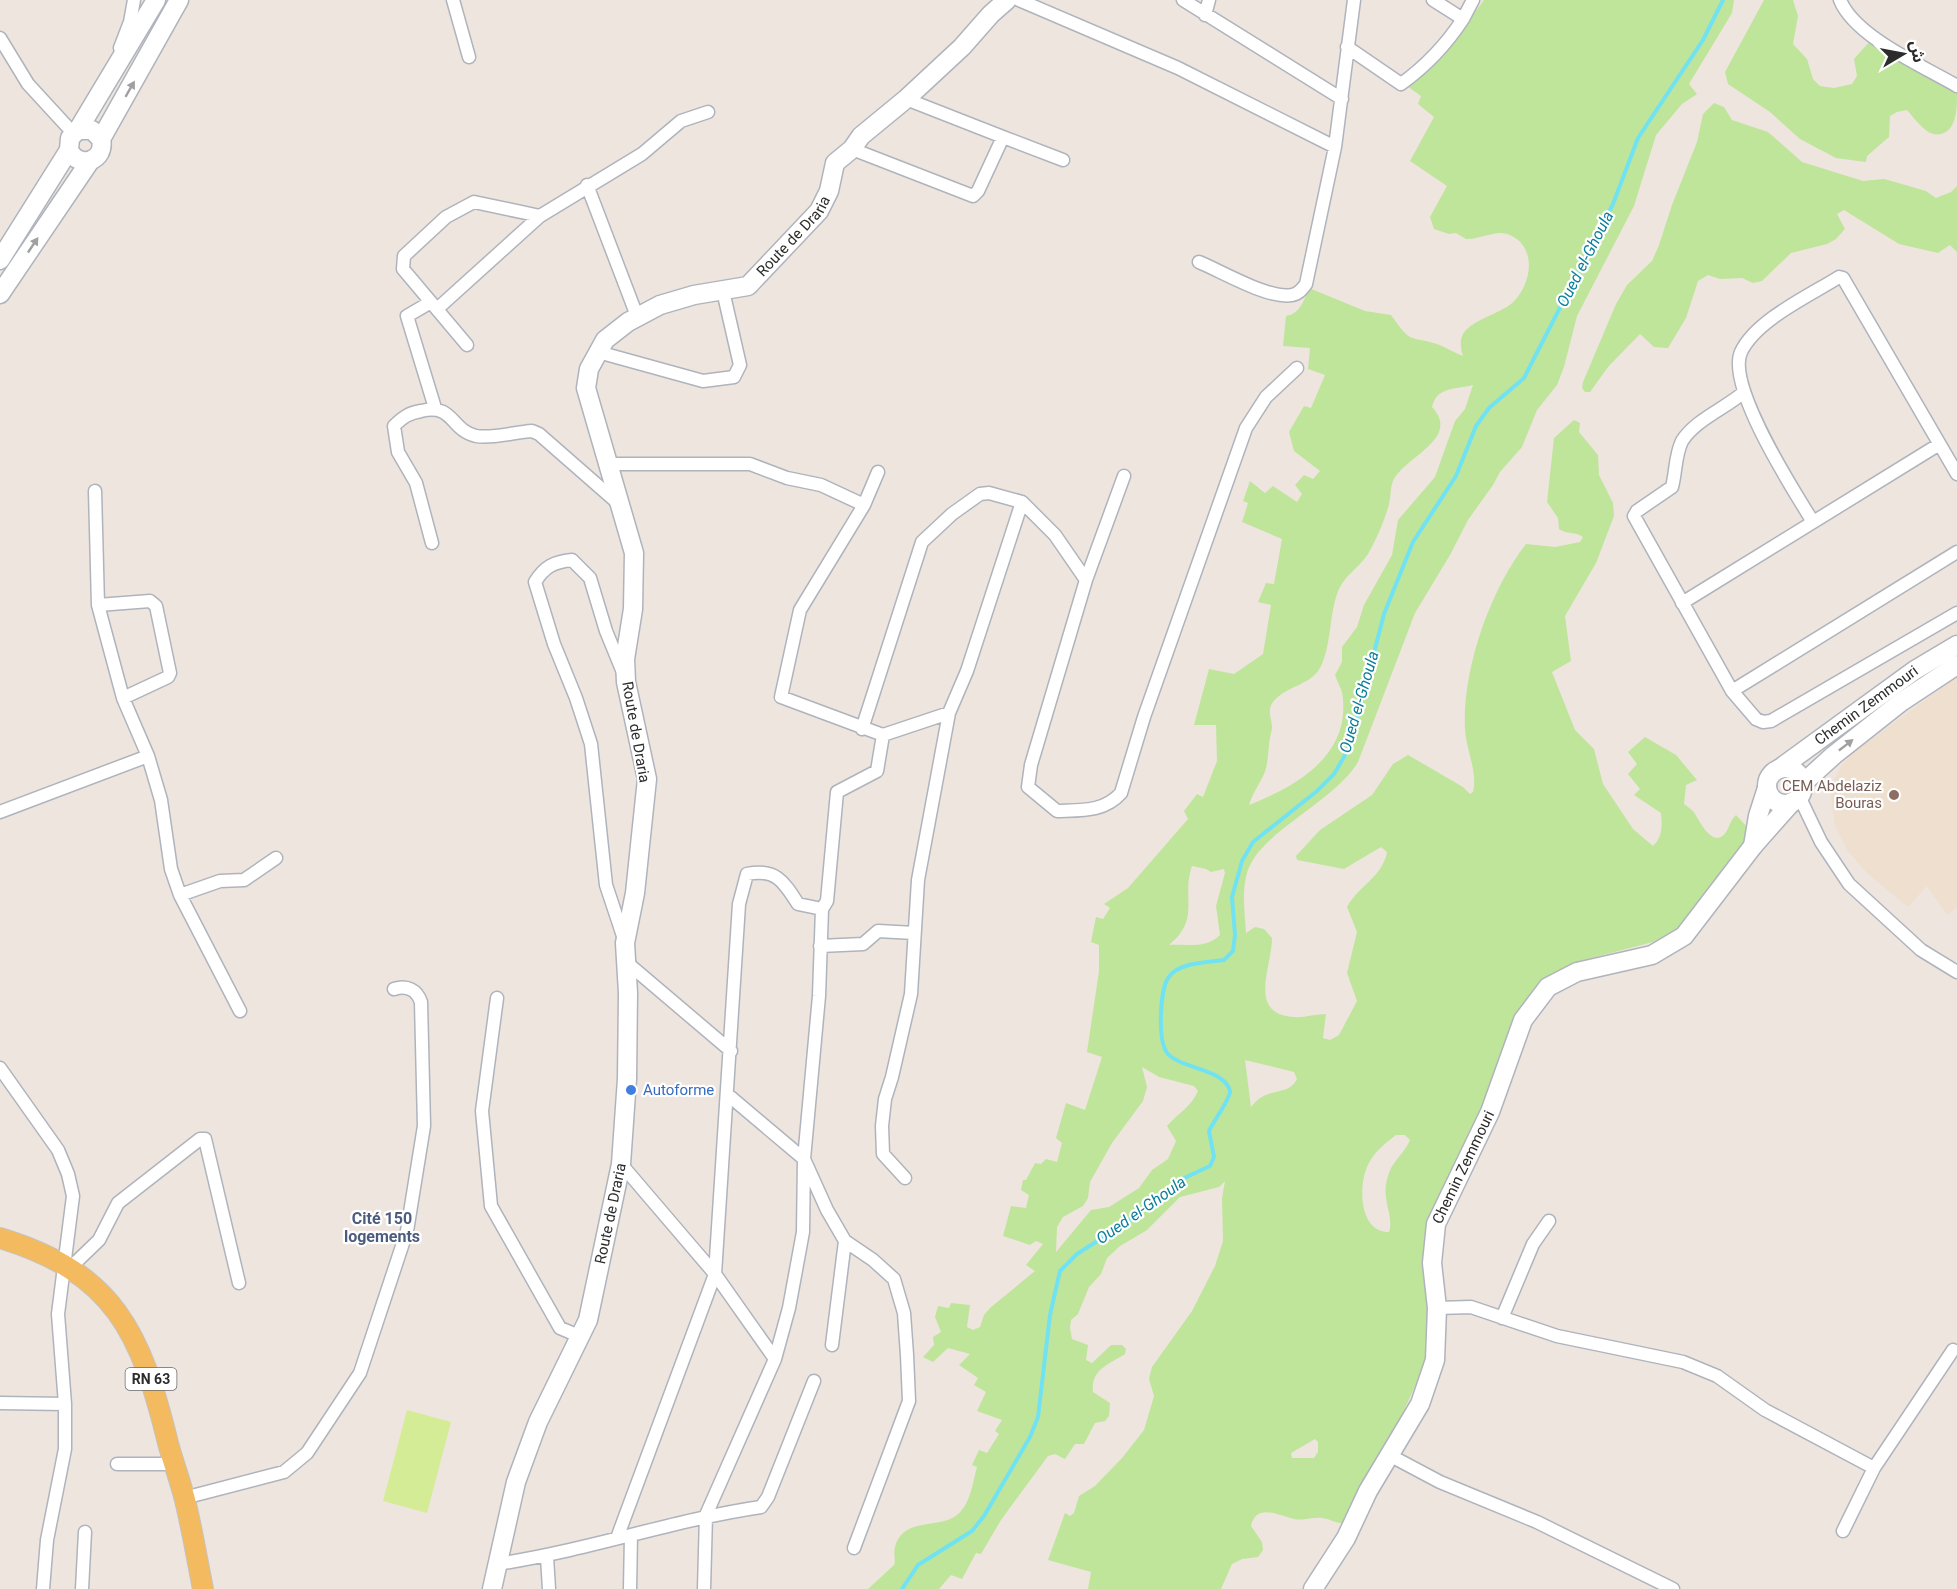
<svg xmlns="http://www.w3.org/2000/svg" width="1957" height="1589" viewBox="0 0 1957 1589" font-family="Roboto,'Noto Sans Arabic',sans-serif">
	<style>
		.education { fill: #efdfce }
		.green { fill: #bfe59b; fill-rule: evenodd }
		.pitch { fill: #d5ec96 }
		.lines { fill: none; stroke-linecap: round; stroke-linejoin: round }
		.stream { stroke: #71e2f1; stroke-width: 4 }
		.street-casing { stroke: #afb4bc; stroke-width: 15 }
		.secondary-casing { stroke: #afb4bc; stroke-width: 21 }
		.primary-casing { stroke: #c4c4c4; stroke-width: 22 }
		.street { stroke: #fff; stroke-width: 12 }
		.secondary { stroke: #fff; stroke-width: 18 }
		.primary { stroke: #f3ba5f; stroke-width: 20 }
		.oneway { fill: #a0a0a0 }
		.education-dot { fill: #8d6e63; stroke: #fff; stroke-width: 2 }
		.shop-dot { fill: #3f7fe0; stroke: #fff; stroke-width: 2 }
		.labels { text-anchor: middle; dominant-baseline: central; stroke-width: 4.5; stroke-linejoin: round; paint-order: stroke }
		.shield { fill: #fff; stroke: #6b6b6b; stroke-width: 1.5 }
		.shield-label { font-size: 14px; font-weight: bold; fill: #2c2c2c }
		.street-label { font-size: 15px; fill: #2c2c2c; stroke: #fff }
		.education-label { font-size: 15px; fill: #785e54; stroke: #fff; text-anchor: end }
		.shop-label { font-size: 15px; fill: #366cbe; stroke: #fff; text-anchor: start }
		.water-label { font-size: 16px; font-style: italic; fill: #0c7e9a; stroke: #fff }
		.neighbourhood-label { font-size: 16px; font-weight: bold; fill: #4b5c7e; stroke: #fff }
	</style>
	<rect width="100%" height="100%" fill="#eee5df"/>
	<!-- education -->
	<path class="education" d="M1957,677V907L1947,915L1927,886L1908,907L1867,873L1848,851L1835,826L1830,789L1841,766L1854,752Z"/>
	<!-- green -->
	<path class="green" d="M1484,0H1734L1732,13L1689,84L1697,94L1682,104L1656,135L1634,206L1577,316L1564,367L1557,385L1537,410L1522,447L1500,472L1493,485L1468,520L1450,555L1415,613L1358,762C1333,804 1254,834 1246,877C1242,895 1245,915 1246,933L1255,927L1264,929L1272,938C1272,967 1247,1013 1293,1017C1304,1018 1315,1014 1326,1014L1323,1038L1330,1040L1339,1035L1357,1001L1347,973L1357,932L1347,907C1359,885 1382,878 1387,852L1381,847L1344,869L1297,860L1296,856L1320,830L1372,795L1393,764L1408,755L1463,787L1470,794L1473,792C1478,773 1466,749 1465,729C1462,670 1490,590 1526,544L1555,547L1580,542L1583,537C1575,531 1567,535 1559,529L1558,518L1547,502L1554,438L1574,420L1580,423L1579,432L1598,455L1599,475L1613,503L1614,516L1596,563L1565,616L1571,661L1552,672L1575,730L1594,749L1603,784L1633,829L1653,846C1663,837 1662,825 1661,813L1634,795L1640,789L1628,774L1637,764L1628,752L1645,737L1676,755L1697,780L1686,785L1684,804C1688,807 1693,810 1695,814C1700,822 1714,850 1726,832C1730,826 1730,821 1736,815L1749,829L1743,845L1719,881L1681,928L1653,942L1580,961L1552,974L1526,1001L1457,1167L1441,1196L1427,1360L1384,1454L1345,1523C1336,1524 1331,1519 1322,1518C1313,1517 1304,1521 1294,1519C1280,1516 1256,1502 1251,1526L1262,1542L1263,1550L1258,1557L1242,1559L1232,1564L1221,1589H1088L1091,1572L1048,1560L1065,1513L1070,1516L1074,1513L1079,1496L1095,1486L1122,1458L1144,1430L1154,1396L1149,1379L1152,1367L1192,1311L1215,1266L1223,1241L1222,1198L1225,1181L1219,1187L1180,1197L1147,1230L1120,1246L1107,1258L1101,1274L1089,1287L1078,1314L1071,1320L1070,1328L1072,1339L1088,1345L1086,1360L1092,1363L1111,1345H1122L1126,1349L1125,1354C1108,1365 1091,1369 1093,1392L1110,1403L1109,1416L1105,1421L1095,1423L1084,1444H1075L1065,1459L1055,1454L1048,1456L1001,1520L981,1554L976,1553L962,1579L951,1575L939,1589H868L894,1565C896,1559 893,1553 895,1547C904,1514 944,1532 961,1511C971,1500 973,1481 977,1467L972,1465L979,1450L987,1453L999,1434L995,1431L1002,1420L977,1411L986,1392L974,1385L978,1378L959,1365L970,1354L948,1348L933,1362L923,1357L934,1345L933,1337L941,1332L935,1317L938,1306L949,1308L951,1303L970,1305L967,1327L973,1330L980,1327L984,1315L990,1308L1035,1271L1026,1265L1043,1244L1036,1241L1030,1245L1003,1236L1011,1206L1026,1208L1029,1195L1021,1190L1023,1180H1026L1035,1163L1041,1164L1046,1159L1057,1162L1062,1143L1056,1138L1066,1103L1085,1110L1102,1057L1087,1052L1099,971V945L1091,942L1096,917L1103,919L1110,908L1104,904L1128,888L1188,819L1184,811L1197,794L1203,797L1217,761L1216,725H1194L1209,669L1234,674L1263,654L1271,605L1258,602L1266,583L1274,584L1282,539L1242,522L1248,503L1243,501L1250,481L1265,493L1273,486L1297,502L1302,494L1295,485L1304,475L1313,479L1320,471L1294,451L1289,432L1304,406L1311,408L1325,375L1308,369L1310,348L1283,346L1286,316C1300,314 1304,300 1309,288L1365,311L1391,315C1412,344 1406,335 1437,344C1446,347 1454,353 1463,356C1460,347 1459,337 1466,330C1478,318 1498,314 1511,304C1532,286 1539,245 1507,234C1495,230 1479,240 1466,239L1456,233L1449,234L1434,229L1430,217L1447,186L1410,161L1434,117L1418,104L1421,96L1407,86L1464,27ZM1473,385L1465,409L1455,421L1435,477L1398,520L1392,555L1364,605L1357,627L1342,647V662L1335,675C1338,684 1343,690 1343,700C1348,757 1295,787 1249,805C1253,791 1263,780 1266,768C1269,756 1268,745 1271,733C1275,722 1265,713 1273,702C1286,685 1313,686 1322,664C1332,640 1329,612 1339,589C1346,574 1360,567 1368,554C1376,540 1385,520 1389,504C1391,497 1390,488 1393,481C1403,457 1462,439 1432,407C1437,386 1455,390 1473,385ZM1192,866L1206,869L1211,872L1224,869L1225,873L1216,906L1220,935C1206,949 1188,944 1169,945C1201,919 1181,898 1192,866ZM1245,1060L1294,1072L1297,1079C1287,1098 1267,1085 1251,1107ZM1142,1067L1159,1077L1194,1086L1198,1091C1191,1107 1178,1113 1167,1126L1176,1141L1168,1159L1152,1170L1139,1188L1109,1207L1091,1210L1056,1252L1057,1227L1063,1217L1083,1206L1088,1198L1090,1182L1112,1143L1143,1101L1147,1087ZM1396,1135H1405L1410,1140C1402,1158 1390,1160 1386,1185C1383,1200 1394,1219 1389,1232C1360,1233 1358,1188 1367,1167C1373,1153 1384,1144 1396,1135ZM1315,1439L1318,1442V1452L1314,1458H1292L1291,1453Z
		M1764,0H1793L1798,16L1793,44L1807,59L1813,79L1820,86L1834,88L1852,84L1857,76L1854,59L1871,40L1957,93C1957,108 1957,130 1941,134C1936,135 1931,134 1927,131C1920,126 1913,117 1907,110L1897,112L1890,116L1889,137L1867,156L1866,162L1836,158L1800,139L1770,112L1728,84L1725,72Z
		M1714,103L1724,107L1732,120L1768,132L1802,162L1863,181L1884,179L1895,182L1926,191L1936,198L1951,192L1957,186V252L1950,245L1938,253L1899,244L1844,210L1837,214L1845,229L1836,239L1827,244L1791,253L1762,281L1753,283L1742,278L1720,279L1708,275L1698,281L1686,318L1668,348L1654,347L1640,334L1608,367L1590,392H1585L1582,388L1583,382L1616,304L1627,285L1652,261L1659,245L1672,205L1697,142L1703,114Z"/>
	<!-- pitch -->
	<path class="pitch" d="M407,1410L451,1422L427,1513L383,1501Z"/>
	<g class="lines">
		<!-- stream -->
		<path class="stream" d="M902,1589L918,1565L972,1531L984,1516L1030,1437L1038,1417L1050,1315L1060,1271L1077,1254L1124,1224L1180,1180L1210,1166L1214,1157L1209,1131C1213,1122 1231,1098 1230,1091C1225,1069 1182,1069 1168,1054C1157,1042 1160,991 1168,978C1178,962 1209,962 1224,960L1233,951L1235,935L1232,897L1242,861L1253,842L1317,791L1334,774L1344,757L1356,722L1384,614L1413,542L1456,476L1476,426L1489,408L1524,378L1613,204L1638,138L1703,40L1723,0"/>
		<defs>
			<path id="street" d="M453,0L469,57
				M1019,0L1178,68L1335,147
				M1183,0L1342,99
				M1840,0C1855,37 1923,66 1957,86
				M1205,15L1209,0
				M1463,19L1473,0
				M0,38L28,84L74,134
				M1347,47L1401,84C1426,66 1446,45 1463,19L1433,0
				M120,48L130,22L134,0
				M906,99L1003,137
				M852,149L973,196L978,191L1003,137L1063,160
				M587,185L637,316
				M1199,262C1221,271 1270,300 1292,295C1299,294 1302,289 1306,284L1335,147L1354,0
				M431,302L407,316L435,408
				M437,309L540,216L642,154L681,121L708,112
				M467,345L403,269L404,256L446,217L474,202L540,216
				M598,352L703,381L734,377L740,365L723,291
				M1744,392C1726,408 1695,420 1682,441C1675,455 1676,472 1672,487L1637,511L1634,516L1732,691L1756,719L1763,722L1771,721L1957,613
				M609,464H750L787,478L821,485L864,505L800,610L781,697L883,735
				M95,491L98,605L123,698L148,756L161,800L171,869L180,895L240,1011
				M1022,502L1055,535L1086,580L1031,765L1028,787L1057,811C1082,810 1104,812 1121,793L1144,717L1246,428L1266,397L1297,368
				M864,505L878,472
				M1813,522C1794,491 1726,386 1741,352C1756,320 1809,296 1839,277L1843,278L1957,474
				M432,543L416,483L398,452L394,426C403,417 409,413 421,411C454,403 450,430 476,436C492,439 515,432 532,431L539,434L619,504
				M1086,580L1124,476
				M1682,603L1938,445
				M98,605L150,601L156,606L170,673L168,677L123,698
				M622,670L606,631L590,578L572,560C554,562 545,566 535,582L554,644L576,698L591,744L606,885L625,942
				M1732,691L1957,552
				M1799,796L1821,842L1849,884L1921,950L1957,972
				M0,812L148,756
				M180,895L220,881L244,880L276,858
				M822,909L827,901L837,792L877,771L883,735L949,713L967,671L1022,502L989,493L980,494L952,514L922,542L862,729
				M820,946L863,944L878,931L914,933
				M625,961L731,1051
				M497,998L482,1111L491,1206L560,1328L579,1336
				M0,1068L58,1150L68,1174L73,1196L58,1314L65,1404V1449L47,1540L43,1589
				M727,1094L804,1159L827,1210L845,1241L832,1345
				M621,1164L715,1274L775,1359
				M905,1178L883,1154L882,1126L885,1099L892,1077L911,994L918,880L949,713
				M845,1241L873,1260L894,1279L904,1313L907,1355L909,1401L854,1548
				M71,1267L99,1240L118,1203L200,1139H205L239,1283
				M1437,1308L1471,1307L1557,1336L1683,1362L1717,1376L1765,1410L1874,1468
				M1502,1318L1533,1244L1549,1221
				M0,1403L65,1404
				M1391,1456L1440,1482L1537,1522L1673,1589
				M117,1464H174
				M184,1498L284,1472L307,1453L360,1373L407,1231L424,1126L421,1002C417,990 407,985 394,989
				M1843,1531L1874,1468L1953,1350
				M617,1538L715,1274L739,904L747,874C776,868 784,882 798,904L822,909L819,996L804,1159L803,1232L789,1308L775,1359L706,1515L704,1589
				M547,1557L549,1589
				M497,1564C586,1551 672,1520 761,1507L768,1497L814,1381
				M82,1589L85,1532
				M630,1589L631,1535"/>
			<g id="secondary">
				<path d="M78,130L156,0"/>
				<path d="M101,139L92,130H78L70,138L69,150C79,170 106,161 101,139L179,0"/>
				<path d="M0,260L69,150"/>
				<path d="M0,294L90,161"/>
				<circle cx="1785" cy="786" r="18"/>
				<path id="s1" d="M1779,769L1915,670L1957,645"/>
				<path d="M1802,784L1834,755L1901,702L1957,665"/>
				<path d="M1753,846L1758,816L1767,788"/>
				<path id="s2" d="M492,1589L516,1482L538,1422L588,1320L621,1164L627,1079L628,993L625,943L635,893L647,779L626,682L625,659L633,609L634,553L586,388L589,369L605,340L628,322L660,305L694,295L748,286L819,211L829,191L835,163L852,149L861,136L906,99L962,47L991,14L1007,0"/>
				<path id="s3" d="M1313,1589L1346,1538L1368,1491L1420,1404L1435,1360L1437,1308L1432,1263L1436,1224L1490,1112L1523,1020L1548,987L1577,972L1652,955L1684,936L1753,846L1792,802"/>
			</g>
			<path id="primary" d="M0,1238C115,1273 141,1333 168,1443C173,1462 180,1480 185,1500C192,1529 197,1559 203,1589"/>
		</defs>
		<!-- street casing -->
		<use href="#street" class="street-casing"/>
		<!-- secondary casing -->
		<use href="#secondary" class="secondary-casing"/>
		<!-- primary casing -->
		<use href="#primary" class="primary-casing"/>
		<!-- street -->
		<use href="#street" class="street"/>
		<!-- secondary -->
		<use href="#secondary" class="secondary"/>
		<!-- primary -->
		<use href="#primary" class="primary"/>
	</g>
	<!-- one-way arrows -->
	<defs><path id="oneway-solid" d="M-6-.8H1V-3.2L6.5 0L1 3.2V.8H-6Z" transform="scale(1.5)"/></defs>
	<g class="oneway">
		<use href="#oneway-solid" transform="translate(130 89) rotate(-60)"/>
		<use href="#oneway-solid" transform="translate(33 245) rotate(-56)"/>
		<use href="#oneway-solid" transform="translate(1846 745) rotate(-38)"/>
	</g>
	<!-- markers -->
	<circle class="education-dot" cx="1894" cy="795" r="6"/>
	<circle class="shop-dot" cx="631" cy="1090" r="6"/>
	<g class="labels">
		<!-- shield labels -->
		<rect class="shield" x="125.5" y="1368" width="51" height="22" rx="4.5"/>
		<g class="shield-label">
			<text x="151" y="1379">RN 63</text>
		</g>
		<!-- street labels -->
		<g class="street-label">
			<text stroke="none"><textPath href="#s2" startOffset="1510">Route de Draria</textPath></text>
			<text stroke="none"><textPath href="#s1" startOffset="108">Chemin Zemmouri</textPath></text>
			<text transform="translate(636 732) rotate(80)">Route de Draria</text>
			<text stroke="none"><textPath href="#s3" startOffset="460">Chemin Zemmouri</textPath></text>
			<text stroke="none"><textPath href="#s2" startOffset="396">Route de Draria</textPath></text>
		</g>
		<!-- education labels -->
		<g class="education-label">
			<text x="1882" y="786">CEM Abdelaziz<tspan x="1882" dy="17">Bouras</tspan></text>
		</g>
		<!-- shop labels -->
		<g class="shop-label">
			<text x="643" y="1090">Autoforme</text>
		</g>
		<!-- water labels -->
		<g class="water-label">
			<text transform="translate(1585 259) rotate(-63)">Oued el-Ghoula</text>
			<text transform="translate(1359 702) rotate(-74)">Oued el-Ghoula</text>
			<text transform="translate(1141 1210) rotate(-35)">Oued el-Ghoula</text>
		</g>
		<!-- neighbourhood labels -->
		<g class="neighbourhood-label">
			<text x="382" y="1218">Cité 150<tspan x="382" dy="18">logements</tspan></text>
		</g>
	</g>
	<!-- north arrow -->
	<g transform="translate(1903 54) rotate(80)" stroke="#ffffff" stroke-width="4.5" paint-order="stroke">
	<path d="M0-4.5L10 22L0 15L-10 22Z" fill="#2c2c2c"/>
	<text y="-9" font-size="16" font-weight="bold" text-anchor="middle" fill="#2c2c2c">ش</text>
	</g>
</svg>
